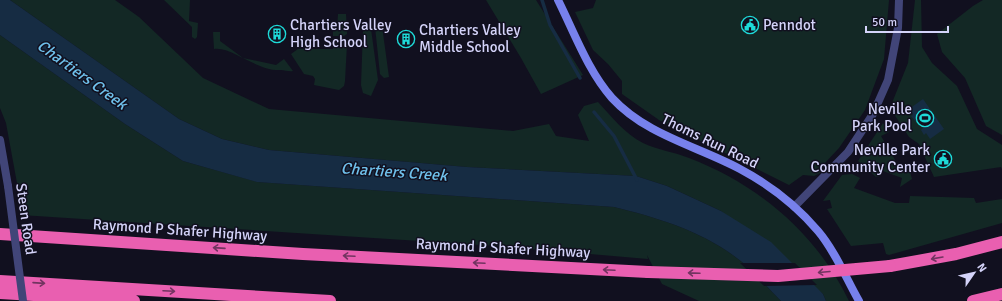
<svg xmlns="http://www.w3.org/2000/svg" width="1002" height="301" viewBox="0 0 1002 301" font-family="Signika,sans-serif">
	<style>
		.green { fill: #132825 }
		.water { fill: #162c43 }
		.pier { fill: #11101f }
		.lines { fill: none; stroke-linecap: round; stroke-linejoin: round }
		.stream { stroke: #162c43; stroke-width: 3.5 }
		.street { stroke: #414578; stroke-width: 8 }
		.secondary { stroke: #7781ec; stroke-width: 8 }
		.highway { stroke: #e95fb0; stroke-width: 12 }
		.street-bridge { stroke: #414578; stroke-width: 8 }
		.highway-bridge { stroke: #e95fb0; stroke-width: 12 }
		.oneway { stroke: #723460 }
		.labels { text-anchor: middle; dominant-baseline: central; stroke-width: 3; stroke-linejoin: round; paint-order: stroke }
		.poi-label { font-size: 15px; fill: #d4d3f9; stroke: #11101f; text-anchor: start }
		.street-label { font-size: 15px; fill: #d4d3f9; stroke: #11101f }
		.water-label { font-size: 16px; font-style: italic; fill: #6fc0eb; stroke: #11101f }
	</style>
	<rect width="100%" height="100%" fill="#11101f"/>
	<!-- green -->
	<path class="green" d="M10,0H115L139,17L203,78L269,109L513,131L549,124L556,136L589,141L578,115L584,106L598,102C611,116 625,134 643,143C658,150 674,152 689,158C759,185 816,233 849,301H826L823,294L721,211L667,186L636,176L467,167L269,150L222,139L179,119Z
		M164,0H190L189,21L198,23L197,37L195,39L192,37V27Z
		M486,0H536L583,75L541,94L521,58Z
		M596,0H889L884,59L865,110L839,148L824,164L820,173L814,176L803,175L789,185L659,120L622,94V81L608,64L593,50L575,12L593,8Z
		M915,0H921L922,47L932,63L957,86L977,129L1002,145V169L1001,167L934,177L919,144L909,137L890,108L908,63Z
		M983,0H1002V135L986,126L965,78L942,52L937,34L973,6Z
		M338,14H346L347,34L344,36H333V30H337Z
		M382,26L389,77L384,78L380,74L375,27Z
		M371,29L378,80L371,96L363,93L361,85L363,30Z
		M213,32H220V41L243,58L276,65L284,59L293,71C289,72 285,70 281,70C257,72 232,46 214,49Z
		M0,35L125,124L183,161L258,182L614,207C659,218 705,232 742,262C756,273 768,288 781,301H699L662,284L647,255L648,259L497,246L21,215L17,183L6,123L0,108Z
		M333,43L347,44L345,81L344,86L339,90L314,85L315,79L313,76L304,74L291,54L298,49H333Z
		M883,123L889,132L881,136L901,170L910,172L912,179L900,187L902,178L883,171L880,176L876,177L858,161Z
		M852,174L860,178L854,188L895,203H909L910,196L974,198L976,203L1002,199V223L889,255L886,254L883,243L851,246L827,209L832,208L830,200L823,201L842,175Z"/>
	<!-- water -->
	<path class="water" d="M0,0H10L179,119L222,139L269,150L467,167L636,176L667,186L721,211L771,242L823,294L826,301H781C768,288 756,273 742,262C705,232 659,218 614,207L257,182L183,161L125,124L0,35Z
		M923,99L944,129L930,139L926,133L924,135L921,130L923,128L917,120L915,121L911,116L913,115L909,109Z"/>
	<!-- pier -->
	<path class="pier" d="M740,263H795L817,285L764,286Z"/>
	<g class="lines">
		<!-- stream -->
		<path class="stream" d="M542,0L550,25L580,78
			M594,112L614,136L637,180"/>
		<!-- street -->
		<path class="street" d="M0,140L8,186
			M794,207L848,152L873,114L888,80L898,28L899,0"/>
		<!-- secondary -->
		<path class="secondary" d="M558,0C574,32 588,71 612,98C646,135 697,146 740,169C770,185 796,205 818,231C835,251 846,278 859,301"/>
		<!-- highway -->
		<path class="highway" d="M0,234L303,254L648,272
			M890,266L956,254L1002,242
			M0,281L330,301
			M0,293L134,301
			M973,301L1002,294"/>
		<!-- street-bridge -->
		<path class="street-bridge" d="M8,186L23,301"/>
		<!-- highway-bridge -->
		<path class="highway-bridge" d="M648,272L778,276L890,266"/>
	</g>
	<!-- one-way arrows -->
	<defs><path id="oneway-shaft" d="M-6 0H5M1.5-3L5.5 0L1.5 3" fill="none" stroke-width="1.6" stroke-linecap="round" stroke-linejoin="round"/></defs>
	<g class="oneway">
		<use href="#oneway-shaft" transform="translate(219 248) rotate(-176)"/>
		<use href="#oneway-shaft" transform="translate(349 256) rotate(-177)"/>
		<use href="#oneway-shaft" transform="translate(937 258) rotate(170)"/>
		<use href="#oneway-shaft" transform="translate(479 263) rotate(-177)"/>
		<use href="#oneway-shaft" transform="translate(609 270) rotate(-177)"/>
		<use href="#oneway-shaft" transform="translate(824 272) rotate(175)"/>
		<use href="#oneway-shaft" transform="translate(694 273) rotate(-178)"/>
		<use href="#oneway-shaft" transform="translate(39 283) rotate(4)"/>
		<use href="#oneway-shaft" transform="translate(169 291) rotate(3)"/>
	</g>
	<!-- icons -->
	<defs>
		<symbol id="civic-ring" viewBox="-11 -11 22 22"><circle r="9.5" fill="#11101f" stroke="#1edad8" stroke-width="1.5"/><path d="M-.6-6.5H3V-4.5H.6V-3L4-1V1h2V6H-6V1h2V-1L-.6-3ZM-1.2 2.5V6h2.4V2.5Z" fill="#1edad8"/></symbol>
		<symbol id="building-ring" viewBox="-11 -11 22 22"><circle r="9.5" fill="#11101f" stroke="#1edad8" stroke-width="1.5"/><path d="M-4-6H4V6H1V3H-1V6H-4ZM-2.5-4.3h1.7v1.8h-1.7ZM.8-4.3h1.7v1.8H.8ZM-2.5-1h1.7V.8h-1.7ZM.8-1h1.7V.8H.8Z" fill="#1edad8"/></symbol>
		<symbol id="stadium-ring" viewBox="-11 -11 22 22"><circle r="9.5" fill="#11101f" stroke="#1edad8" stroke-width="1.5"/><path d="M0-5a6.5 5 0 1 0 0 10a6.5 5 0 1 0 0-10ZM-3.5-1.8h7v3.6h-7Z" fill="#1edad8"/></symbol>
	</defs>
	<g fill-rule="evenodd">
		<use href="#civic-ring" x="740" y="15" width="20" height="20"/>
		<use href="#building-ring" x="267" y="24" width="20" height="20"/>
		<use href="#building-ring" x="396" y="29" width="20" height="20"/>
		<use href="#stadium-ring" x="915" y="108" width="20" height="20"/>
		<use href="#civic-ring" x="933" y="149" width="20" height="20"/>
	</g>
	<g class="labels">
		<!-- poi labels -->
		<g class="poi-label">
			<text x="290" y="25">Chartiers Valley<tspan x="290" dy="17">High School</tspan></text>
			<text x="763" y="25">Penndot</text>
			<text x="419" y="30">Chartiers Valley<tspan x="419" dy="17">Middle School</tspan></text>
			<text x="912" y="109" text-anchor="end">Neville<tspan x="912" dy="17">Park Pool</tspan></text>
			<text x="930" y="150" text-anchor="end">Neville Park<tspan x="930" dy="17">Community Center</tspan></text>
		</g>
		<!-- street labels -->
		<g class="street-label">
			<text transform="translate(710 141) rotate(26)">Thoms Run Road</text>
			<text transform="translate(26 219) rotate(82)">Steen Road</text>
			<text transform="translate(180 230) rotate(4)">Raymond P Shafer Highway</text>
			<text transform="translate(503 248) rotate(3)">Raymond P Shafer Highway</text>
		</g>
		<!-- water labels -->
		<g class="water-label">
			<text transform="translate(82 75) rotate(36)">Chartiers Creek</text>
			<text transform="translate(394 172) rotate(4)">Chartiers Creek</text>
		</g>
	</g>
	<!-- north arrow -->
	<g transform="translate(974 273) rotate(56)" stroke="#11101f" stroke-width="3" paint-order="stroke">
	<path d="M0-3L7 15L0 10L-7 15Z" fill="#d4d3f9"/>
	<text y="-6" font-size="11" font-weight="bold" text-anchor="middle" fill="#d4d3f9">N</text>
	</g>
	<!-- scale -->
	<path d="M866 26v6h82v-6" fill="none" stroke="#d4d3f9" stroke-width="2"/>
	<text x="872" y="26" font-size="12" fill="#d4d3f9" stroke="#11101f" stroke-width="3" paint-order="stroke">50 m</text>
</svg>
